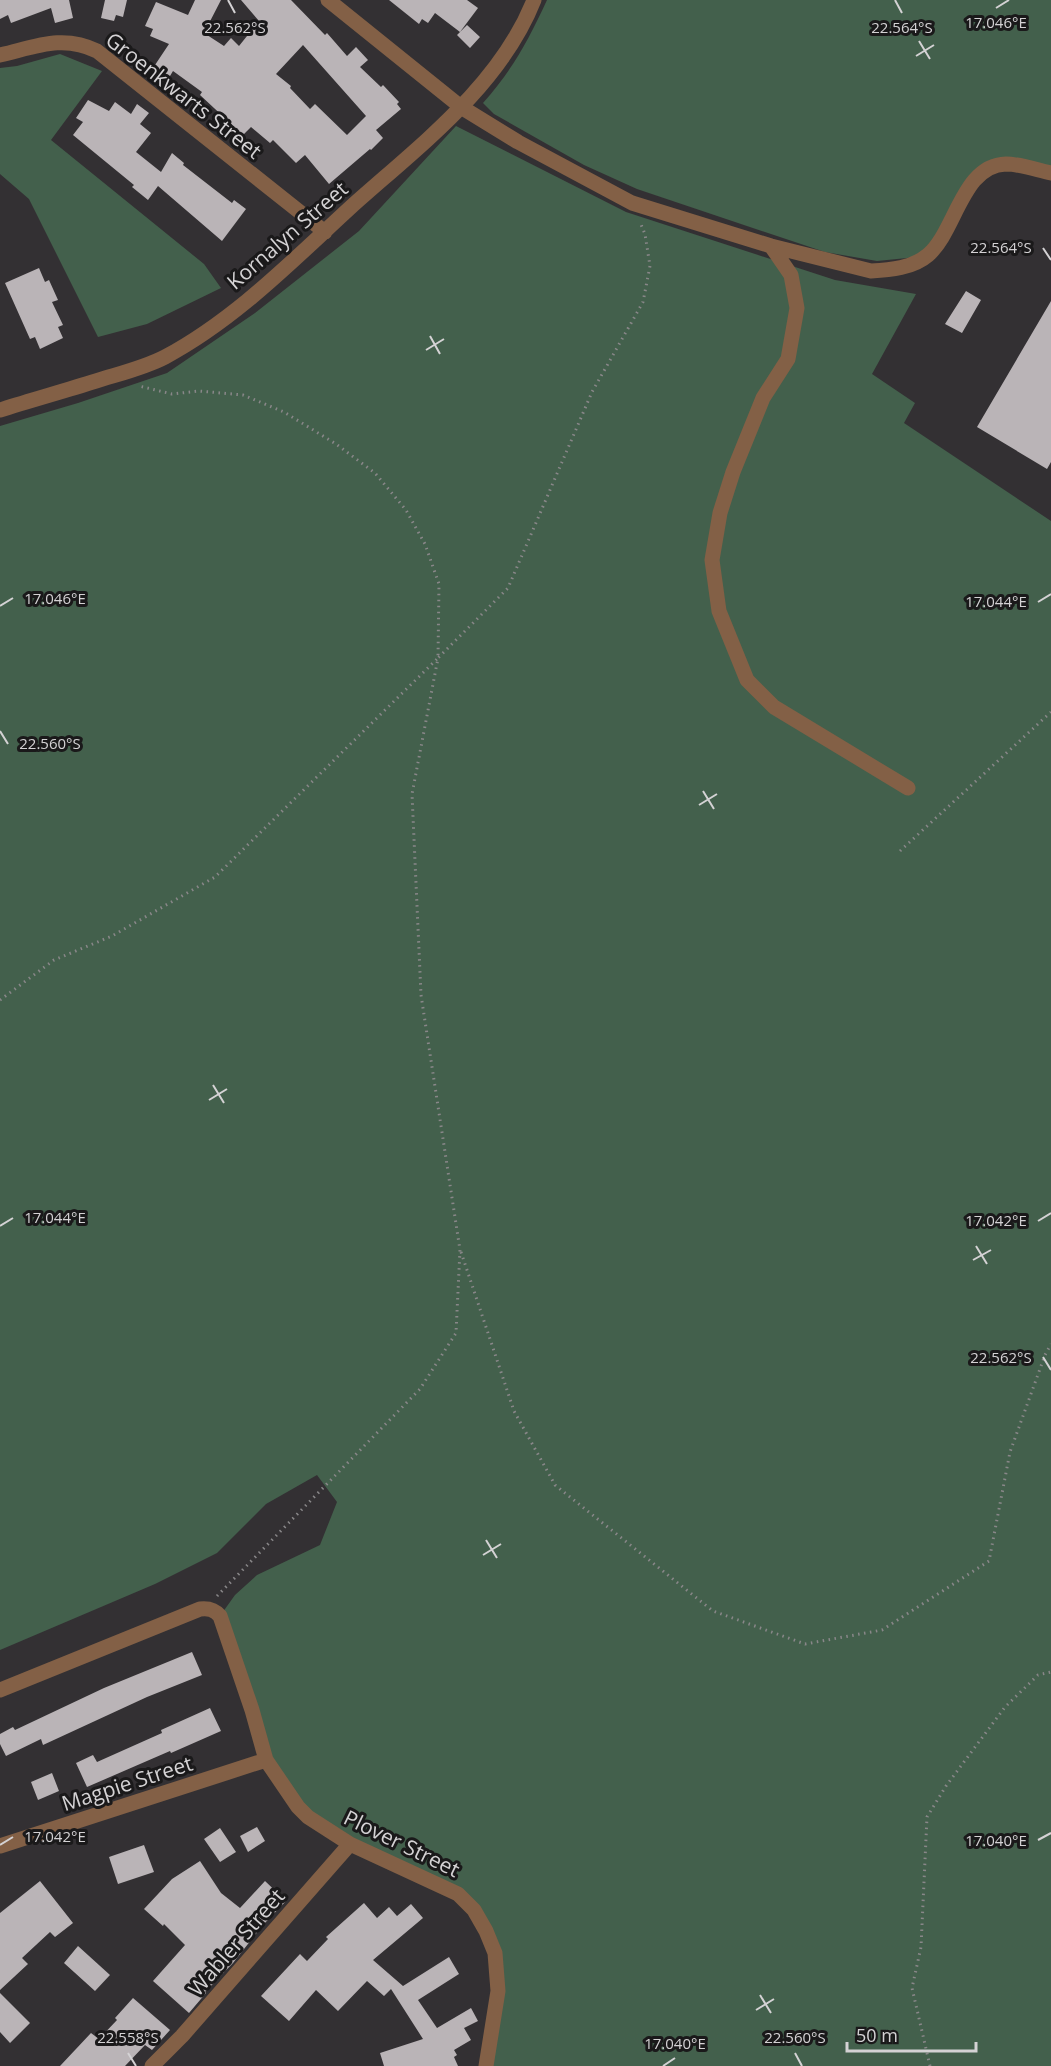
<svg xmlns="http://www.w3.org/2000/svg" width="1051" height="2066" viewBox="0 0 1051 2066" font-family="'Open Sans',sans-serif">
	<style>
		.green { fill: #43604c }
		.building { fill: #bab4b7; fill-rule: evenodd }
		.lines { fill: none; stroke-linecap: round; stroke-linejoin: round }
		.path { stroke: #898789; stroke-width: 3; stroke-dasharray: 1.5 4.5; stroke-linecap: butt }
		.minor { stroke: #836046; stroke-width: 15 }
		.ticks { fill: none; stroke: #d4d2d4; stroke-width: 2 }
		.labels { text-anchor: middle; dominant-baseline: central; stroke-width: 6; stroke-linejoin: round; paint-order: stroke }
		.street-label { font-size: 21px; fill: #d4d2d4; stroke: #1a191a }
		.ticks-label { font-size: 15px; text-anchor: middle; fill: #d4d2d4; stroke: #1a191a; stroke-width: 6; stroke-linejoin: round; paint-order: stroke }
	</style>
	<rect width="100%" height="100%" fill="#333033"/>
	<!-- green -->
	<path class="green" d="M547,0H1051V173L987,169L927,256L877,261L825,252L780,237L637,189L584,165L494,114L483,103C513,69 528,41 547,0Z
		M60,54L102,71L51,140L204,264L221,288L147,324L98,337L29,199L0,174V68L17,66Z
		M456,126L626,212L835,280L916,294L872,374L915,403L904,423L1051,521V2066H486L495,1953L474,1910L308,1817L266,1760L220,1616L235,1595L257,1575L320,1545L337,1502L317,1475L266,1504L217,1553L155,1584L0,1650V426L78,403L167,373L255,313L359,231Z"/>
	<!-- building -->
	<path class="building" d="M0,0H69L73,18L55,23L51,8L11,23L8,15L0,19Z
		M105,0H127L123,17L116,15L114,21L101,18Z
		M195,0H221L204,33L224,46L231,38L239,46L259,21L241,0H291L325,35L327,33L347,56L356,47L368,60L360,67L381,87L383,85L399,102L397,104L401,109L376,130L383,138L371,150L370,149L329,184L305,155L296,163L273,140L270,143L251,127L239,139L225,124L228,121L200,95L202,92L173,71L167,81L151,71L169,44L150,36L153,29L145,26L156,2L188,15ZM303,45L366,116L347,135L315,104L310,109L290,88L291,86L276,74Z
		M389,0H467L478,8L460,32L435,13L428,23L422,19L419,24Z
		M467,25L480,37L470,48L457,35Z
		M88,100L109,111L115,102L131,114L137,104L149,113L140,124L151,133L136,152L161,172L172,153L184,163L183,165L232,203L234,200L246,209L222,241L158,186L148,200L132,187L134,185L73,135L83,122L76,118Z
		M39,268L45,282L49,280L58,300L52,302L63,325L58,327L63,338L40,349L35,337L30,339L5,283Z
		M966,291L981,300L962,333L945,324Z
		M1051,301V462L1047,469L977,427Z
		M192,1652L202,1675L147,1697L43,1745L41,1739L6,1756L0,1744V1734L13,1727L15,1730L104,1688Z
		M210,1708L221,1731L171,1753L170,1751L87,1787L76,1763L93,1755L97,1762L162,1733L161,1730Z
		M52,1773L59,1791L38,1800L31,1782Z
		M257,1827L265,1841L248,1852L240,1836Z
		M220,1828L236,1852L220,1862L204,1839Z
		M144,1845L154,1872L118,1884L109,1857Z
		M200,1861L221,1893L240,1908L265,1881L286,1901L262,1926L233,1963L205,1992L206,1993L189,2013L153,1981L185,1945L164,1924L163,1926L144,1909L172,1879Z
		M40,1881L73,1923L55,1937L50,1932L22,1958L28,1964L0,1990V1913Z
		M364,1903L377,1918L389,1907L397,1916L411,1904L423,1918L373,1960L403,1986L449,1957L459,1974L418,2000L437,2028L471,2008L478,2021L464,2028L471,2040L454,2050L457,2055L454,2057L458,2066H384L380,2053L423,2039L391,1989L384,1996L367,1981L338,2011L316,1990L289,2021L261,1996L300,1954L307,1961L328,1939L326,1937Z
		M78,1946L110,1975L95,1991L64,1963Z
		M0,1993L30,2023L10,2043L0,2032Z
		M133,1998L170,2030L152,2050L145,2045L125,2066H60L91,2033L99,2039L117,2020L115,2018Z"/>
	<g class="lines">
		<!-- path -->
		<path class="path" d="M900,851L1051,712
			M0,1000L54,960L112,936L215,877L438,658L439,584L425,544L406,510L375,473L336,444L284,412L243,395L199,391L172,394L139,386
			M461,1252L514,1411L555,1485L713,1611L805,1644L882,1630L989,1561L1010,1452L1045,1355L1051,1344
			M217,1596L420,1389L456,1333L460,1250L421,995L412,794L438,658L508,588L592,392L643,302L650,266L645,234L640,222
			M930,2066L912,1988L921,1947L927,1817L946,1786L1005,1707L1038,1675L1051,1672"/>
		<!-- minor -->
		<path class="minor" d="M328,0L461,107L518,142L632,203L771,246L871,271C890,270 913,268 928,255C956,231 962,165 1006,164C1020,164 1037,170 1051,173
			M0,55C35,47 63,34 97,51L325,232
			M771,246L791,275L797,308L788,359L763,398L733,472L720,513L712,560L719,611L747,680L774,707L908,788
			M0,410C32,400 64,391 96,381C118,374 144,368 165,357C236,319 293,260 352,206C419,146 500,86 534,0
			M0,1690L200,1609C208,1608 214,1609 220,1616L252,1710L266,1760L298,1807L308,1817L350,1844L458,1894L474,1910L486,1931L495,1953L498,1991L486,2066
			M0,1846L266,1760
			M152,2066L182,2036L350,1844"/>
	</g>
	<!-- ticks -->
	<path class="ticks" d="M228,0L235,13M895,0L902,13M996,8L1009,0M919,41L930,59M916,56L934,45M1043,248L1051,260M430,336L440,354M426,350L444,339M1038,602L1051,594M0,606L13,598M0,731L8,744M703,791L714,809M699,805L717,794M213,1085L224,1103M209,1100L227,1089M1038,1221L1051,1213M0,1226L13,1218M976,1246L987,1264M973,1260L991,1250M1043,1357L1051,1370M486,1540L497,1558M483,1555L501,1544M1038,1840L1051,1833M0,1845L13,1837M760,1995L771,2013M756,2010L774,1999M128,2053L136,2066M795,2053L802,2066M663,2066L675,2058"/>
	<g class="labels">
		<!-- street labels -->
		<g class="street-label">
			<text transform="translate(184 95) rotate(38)">Groenkwarts Street</text>
			<text transform="translate(287 235) rotate(-41)">Kornalyn Street</text>
			<text transform="translate(127 1783) rotate(-18)">Magpie Street</text>
			<text transform="translate(402 1843) rotate(26)">Plover Street</text>
			<text transform="translate(236 1942) rotate(-49)">Wabler Street</text>
		</g>
	</g>
	<g class="ticks-label">
		<text x="996" y="28">17.046°E</text>
		<text x="902" y="33">22.564°S</text>
		<text x="235" y="33">22.562°S</text>
		<text x="1001" y="253">22.564°S</text>
		<text x="55" y="604">17.046°E</text>
		<text x="996" y="607">17.044°E</text>
		<text x="50" y="749">22.560°S</text>
		<text x="55" y="1223">17.044°E</text>
		<text x="996" y="1226">17.042°E</text>
		<text x="1001" y="1363">22.562°S</text>
		<text x="55" y="1842">17.042°E</text>
		<text x="996" y="1846">17.040°E</text>
		<text x="128" y="2043">22.558°S</text>
		<text x="795" y="2043">22.560°S</text>
		<text x="675" y="2049">17.040°E</text>
	</g>
	<!-- scale -->
	<path d="M847 2042v9h129v-9" fill="none" stroke="#d4d2d4" stroke-width="3"/>
	<text x="856" y="2042" font-size="18" fill="#d4d2d4" stroke="#1a191a" stroke-width="4.5" paint-order="stroke">50 m</text>
</svg>
